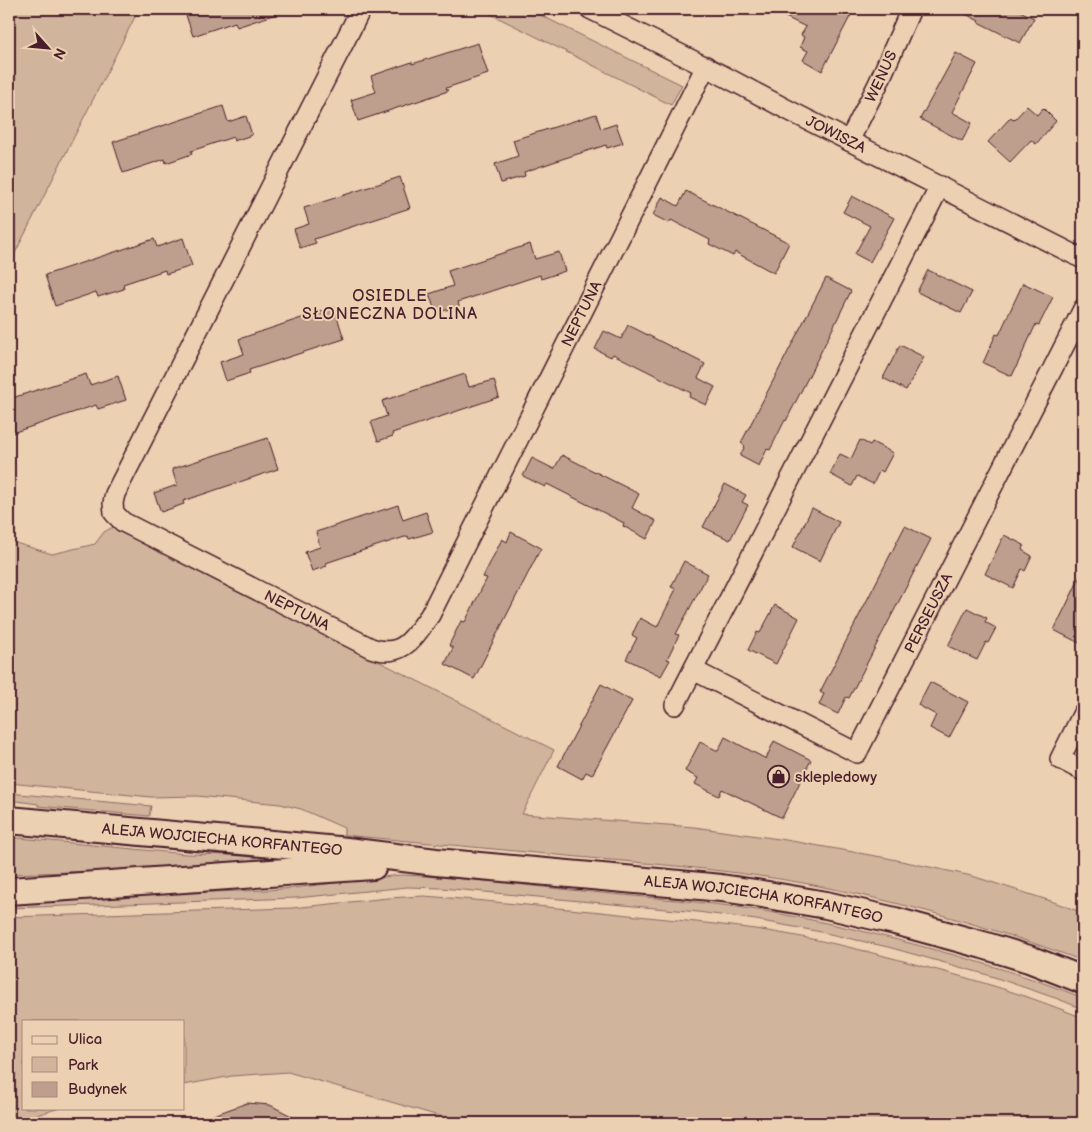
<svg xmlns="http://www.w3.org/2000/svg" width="1092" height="1132" viewBox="0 0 1092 1132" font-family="'Balsamiq Sans',sans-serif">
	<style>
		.green { fill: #d0b49c; stroke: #8d6a64 }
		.building { fill: #be9f8d; stroke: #4a1f2b }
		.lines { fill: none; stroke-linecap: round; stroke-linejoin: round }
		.street-casing { stroke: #4a1f2b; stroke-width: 22 }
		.secondary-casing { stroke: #4a1f2b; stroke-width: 30 }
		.street { stroke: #ebd0b2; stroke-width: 19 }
		.secondary { stroke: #ebd0b2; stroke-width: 26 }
		.labels { text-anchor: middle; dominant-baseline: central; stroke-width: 4; stroke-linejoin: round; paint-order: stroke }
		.street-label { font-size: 15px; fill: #4a1f2b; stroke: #ebd0b2 }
		.poi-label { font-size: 15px; fill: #4a1f2b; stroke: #ebd0b2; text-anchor: start }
		.neighbourhood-label { font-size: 16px; letter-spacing: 1px; fill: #4a1f2b; stroke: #ebd0b2 }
	</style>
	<rect width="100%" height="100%" fill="#ebd0b2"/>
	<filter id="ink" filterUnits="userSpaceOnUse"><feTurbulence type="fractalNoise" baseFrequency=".02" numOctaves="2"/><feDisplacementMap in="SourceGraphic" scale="10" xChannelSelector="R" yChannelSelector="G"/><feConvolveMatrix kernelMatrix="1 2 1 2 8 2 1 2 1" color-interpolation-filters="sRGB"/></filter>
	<g filter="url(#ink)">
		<!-- green -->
		<path class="green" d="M9,9H139L9,265Z
			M480,9H528L682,85L671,105L525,31Z
			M113,527L554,750L522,814L694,827L786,840L887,858L972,876L1051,901L1083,913V961C993,927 898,901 803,883C736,871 668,865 600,859C515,851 430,843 344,835V828L301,809L280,804L197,796L151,797L9,783V541L52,554L95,544L104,532Z
			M9,793L151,806L149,816L38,806V804L9,800Z
			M9,837L186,854L338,857V863L9,874Z
			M400,875C461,877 521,885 581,891C640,897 700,901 758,910C812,919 865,931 917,945C974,960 1029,976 1083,998V1009L1058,999L988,975L888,947L816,931L756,920L698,912L442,888L407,887L296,898L9,908V899L268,890L293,888Z
			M424,896C483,900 542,907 601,912C653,918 704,922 755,929C810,937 864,950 918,965C974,979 1030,996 1083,1018V1123H463L288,1072L232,1076L184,1085V1021H24V1108H60L9,1123V917L292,908L388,898Z"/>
		<!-- building -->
		<path class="building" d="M184,9H281L282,12L237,27L235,22L193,36Z
			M769,9H854L822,71L803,60L808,51L800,47L804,37L801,35L806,27Z
			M956,9H1016L1034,18L1020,43L978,22L979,21Z
			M478,43L488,74L446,88L448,91L358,121L351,100L376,92L371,76L412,62V64Z
			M956,53L977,64L952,112L972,123L962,141L920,119Z
			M223,106L228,122L246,116L252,135L234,141L233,137L191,151L192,154L166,163L165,159L123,173L113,142Z
			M1027,106L1037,115L1043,108L1056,121L1036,144L1031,140L1010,162L988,142L1011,117L1014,120Z
			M596,114L601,129L616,124L623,143L607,148L606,145L565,158L524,172L525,176L501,183L495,164L518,156L513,140Z
			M400,177L410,208L314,239L316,243L300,248L294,229L309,224L304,208Z
			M686,191L789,243L774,273L735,252L733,256L709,244L710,240L671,220L669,223L653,215L662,197L678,206Z
			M852,196L894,218L870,262L855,254L870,226L843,212Z
			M183,238L192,266L166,274L165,270L123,284L124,289L98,297L96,292L55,306L45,275L154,239L157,247Z
			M530,244L535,259L559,252L565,271L541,279L540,275L458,302L459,306L436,313L429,294L453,286L448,271Z
			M928,270L972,292L961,313L917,292Z
			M826,278L851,291L831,332L786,421L785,420L770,450L767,449L759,466L740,456L745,446L741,443Z
			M1023,283L1053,297L1039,325L1036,324L1012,376L983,363L996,334L999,335Z
			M334,307L344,339L249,370L250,373L226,381L220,362L244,354L239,339Z
			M628,325L705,364L698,378L715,387L706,405L689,397L691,393L613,354L611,357L595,349L604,331L621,339Z
			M900,345L924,357L906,390L883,378Z
			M86,374L90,385L118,376L126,400L98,409L96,405L9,434V399Z
			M465,374L469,387L494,380L499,397L392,433L393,436L378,441L371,422L387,416L382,401Z
			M268,438L278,469L183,501L184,504L161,512L154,493L177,485L172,469Z
			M860,440L870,445L872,442L893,453L883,472L880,470L873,484L857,476L852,486L830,474L840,454L851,459Z
			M562,455L639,494L632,508L656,521L647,539L623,526L624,523L547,484L545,487L523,476L532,458L554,469Z
			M725,484L746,495L742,502L748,505L730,540L703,527Z
			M398,505L403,520L426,512L433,532L409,539L408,536L367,549L326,563L327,566L312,571L305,552L320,547L316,532Z
			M812,508L839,522L820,561L793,547Z
			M905,526L931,539L849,698L846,697L838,714L819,705L824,694L820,692Z
			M511,532L541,548L474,679L445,664L453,648L449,645L461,621L465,622L487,578L483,577L502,539L507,542Z
			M1004,535L1024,545L1022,550L1032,556L1025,571L1022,569L1013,588L985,574Z
			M684,561L708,574L676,634L679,635L667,659L670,660L661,676L626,659L637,638L632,635L640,618L657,627L676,589L671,587Z
			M1083,571V645L1054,630Z
			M775,605L799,618L776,664L748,650L757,632L760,633Z
			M967,608L987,618L985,622L996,628L988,643L986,642L977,660L948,646Z
			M930,682L968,702L949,738L930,728L936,715L918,705Z
			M601,684L632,701L592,775L586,772L582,779L558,766Z
			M725,737L766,759L774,741L811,760L782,818L722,789L719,796L695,784L698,778L685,771L700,742L718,751Z
			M247,1103L270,1105L305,1123H197V1121Z"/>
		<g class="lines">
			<defs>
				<g id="street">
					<path id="s1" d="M361,9L115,494L113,503L114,513L123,522L371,648C403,659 414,637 430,615L706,66"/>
					<path id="s2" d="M590,9L722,75L788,110L1083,259"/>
					<path id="s3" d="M849,141L878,84L911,9"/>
					<path id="s4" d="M693,670L857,753L1083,309"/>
					<path d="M675,705L940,186"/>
					<path d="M1083,713L1060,759L1083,771"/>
				</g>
				<g id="secondary">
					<path id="s5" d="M9,820L338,850L436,862L669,883L721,888L756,893L826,905L895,921L983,945L1029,959L1083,980"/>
					<path d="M9,891L373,866"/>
				</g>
			</defs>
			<!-- street casing -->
			<use href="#street" class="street-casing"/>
			<!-- secondary casing -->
			<use href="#secondary" class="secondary-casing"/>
			<!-- street -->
			<use href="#street" class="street"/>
			<!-- secondary -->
			<use href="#secondary" class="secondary"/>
		</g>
	</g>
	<!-- icons -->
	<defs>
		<symbol id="shop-ring" viewBox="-11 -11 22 22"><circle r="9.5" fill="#ebd0b2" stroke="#4a1f2b" stroke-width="1.5"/><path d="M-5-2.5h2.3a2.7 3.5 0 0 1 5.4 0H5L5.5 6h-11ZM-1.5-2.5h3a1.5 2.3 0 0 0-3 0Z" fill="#4a1f2b"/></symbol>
	</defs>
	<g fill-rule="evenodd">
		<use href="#shop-ring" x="766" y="764" width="25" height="25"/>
	</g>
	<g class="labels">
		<!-- street labels -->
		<g class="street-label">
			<text stroke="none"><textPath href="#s3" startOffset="72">WENUS</textPath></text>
			<text stroke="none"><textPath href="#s2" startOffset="276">JOWISZA</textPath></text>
			<text stroke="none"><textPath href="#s1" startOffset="1266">NEPTUNA</textPath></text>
			<text stroke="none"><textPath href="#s1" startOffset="771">NEPTUNA</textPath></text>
			<text stroke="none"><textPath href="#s4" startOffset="341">PERSEUSZA</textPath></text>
			<text stroke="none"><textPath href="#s5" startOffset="214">ALEJA WOJCIECHA KORFANTEGO</textPath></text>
			<text stroke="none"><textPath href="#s5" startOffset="759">ALEJA WOJCIECHA KORFANTEGO</textPath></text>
		</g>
		<!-- poi labels -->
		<g class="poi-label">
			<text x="795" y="777">sklepledowy</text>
		</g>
		<!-- neighbourhood labels -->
		<g class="neighbourhood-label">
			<text x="390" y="296">OSIEDLE<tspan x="390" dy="18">SŁONECZNA DOLINA</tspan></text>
		</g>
	</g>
	<!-- margin -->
	<rect width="1092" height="1132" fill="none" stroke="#ebd0b2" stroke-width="30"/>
	<rect x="15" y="15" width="1062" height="1102" fill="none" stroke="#4a1f2b" stroke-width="2" filter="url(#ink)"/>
	<!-- legend -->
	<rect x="22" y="1020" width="162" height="90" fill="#ebd0b2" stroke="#ab897c"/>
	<rect x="32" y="1036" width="25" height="8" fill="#ebd0b2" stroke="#ab897c"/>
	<text x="68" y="1044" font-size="15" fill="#4a1f2b">Ulica</text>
	<rect x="32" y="1057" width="25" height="15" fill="#d0b49c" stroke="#ab897c"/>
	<text x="68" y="1070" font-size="15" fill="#4a1f2b">Park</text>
	<rect x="32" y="1082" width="25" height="15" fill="#be9f8d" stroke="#ab897c"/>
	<text x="68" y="1094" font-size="15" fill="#4a1f2b">Budynek</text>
	<!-- north arrow -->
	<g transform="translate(48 48) rotate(117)" stroke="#ebd0b2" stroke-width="4" paint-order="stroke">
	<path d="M0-4L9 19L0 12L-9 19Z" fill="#4a1f2b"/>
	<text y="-8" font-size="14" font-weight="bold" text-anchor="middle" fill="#4a1f2b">N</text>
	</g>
</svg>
